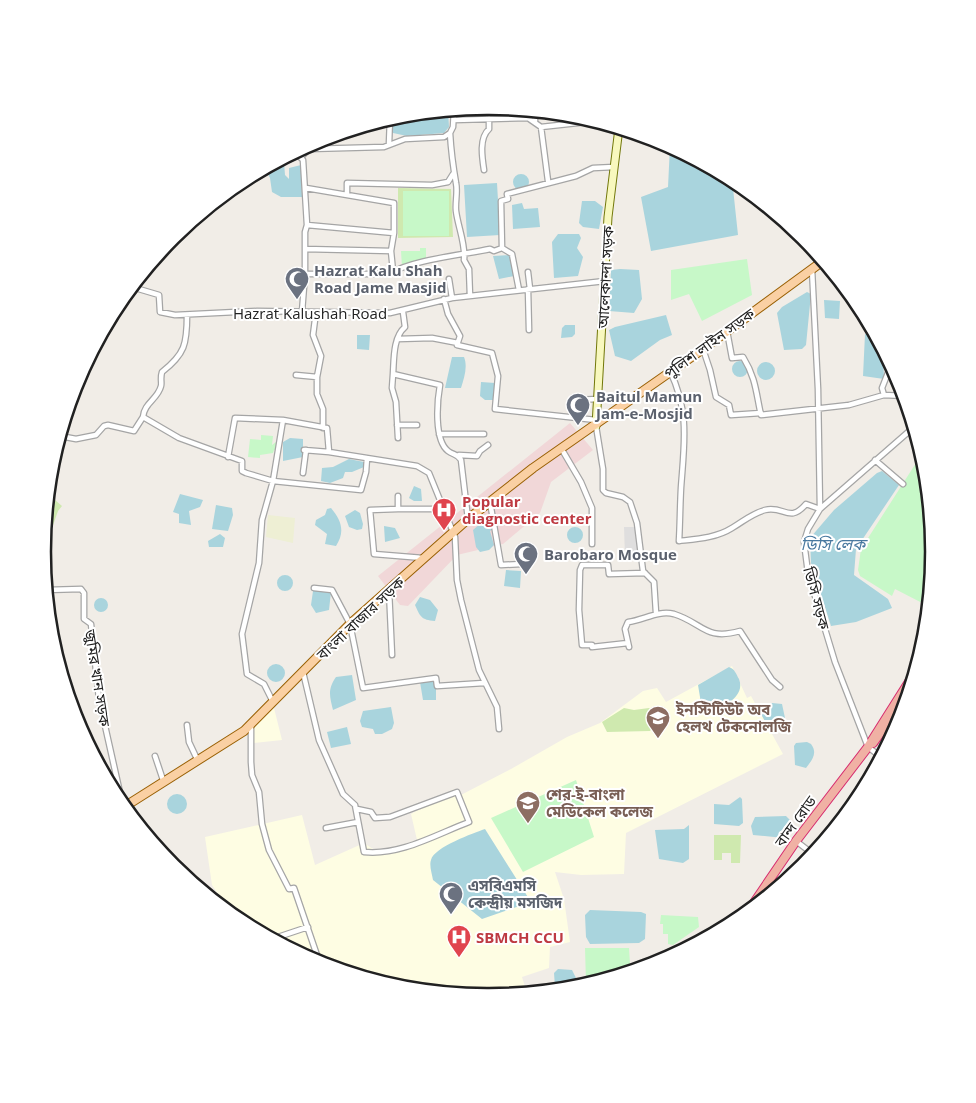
<svg xmlns="http://www.w3.org/2000/svg" width="976" height="1103" viewBox="0 0 976 1103" font-family="'Open Sans','Noto Sans Bengali',sans-serif">
	<style>
		.residential { fill: #dfdede }
		.commercial { fill: #f1d7d8 }
		.education { fill: #fefde3 }
		.farmland { fill: #eeefd4 }
		.grass { fill: #cfe9af }
		.park { fill: #c7f8c8 }
		.water { fill: #a9d4dd }
		.lines { fill: none; stroke-linecap: round; stroke-linejoin: round }
		.stream { stroke: #a9d4dd; stroke-width: 1 }
		.minor-casing { stroke: #a5a5a5; stroke-width: 7 }
		.secondary-casing { stroke: #717708; stroke-width: 9 }
		.primary-casing { stroke: #996004; stroke-width: 10 }
		.trunk-casing { stroke: #d72c6f; stroke-width: 10 }
		.minor { stroke: #fff; stroke-width: 4.5 }
		.secondary { stroke: #f8f8be; stroke-width: 7 }
		.primary { stroke: #fad0a3; stroke-width: 8 }
		.trunk { stroke: #f0b1a4; stroke-width: 8 }
		.labels { text-anchor: middle; dominant-baseline: central; stroke-width: 4; stroke-linejoin: round; paint-order: stroke }
		.worship-label { font-size: 15px; font-weight: bold; fill: #5b616d; stroke: #fff; text-anchor: start }
		.street-label { font-size: 15px; fill: #212121; stroke: #fff }
		.health-label { font-size: 15px; font-weight: bold; fill: #be3a42; stroke: #fff; text-anchor: start }
		.education-label { font-size: 15px; font-weight: bold; fill: #785e54; stroke: #fff; text-anchor: start }
		.water-label { font-size: 16px; font-style: italic; fill: #48789f; stroke: #fff }
		.rim { fill: none; stroke: #212121; stroke-width: 2.5 }
	</style>
	<rect width="100%" height="100%" fill="#f1ede7"/>
	<!-- residential -->
	<path class="residential" d="M624,527H636L638,557H625Z"/>
	<!-- commercial -->
	<path class="commercial" d="M570,423L593,450L551,482L540,513L503,544L457,555L408,606L400,605L378,576Z"/>
	<!-- education -->
	<path class="education" d="M732,666L747,698L751,696L783,754L626,833L624,874L581,875L555,872L564,899L570,942L550,947L549,968L522,977L527,993L488,997L401,988L317,963L240,922L216,902L218,894L212,885L205,837L302,815L315,865L364,843L376,851L393,848L417,840L411,814L454,789L457,797L511,769L567,737L600,723L643,691L657,688L666,702Z
		M274,708L282,740L253,743V725Z"/>
	<!-- farmland -->
	<path class="farmland" d="M268,515L295,518L293,543L266,537Z"/>
	<!-- grass -->
	<path class="grass" d="M398,188L451,189L453,237L398,238Z
		M48,494L62,506L58,511L51,531L44,532Z
		M624,708L634,710L649,708L659,715L665,711L650,731L607,732L602,722Z
		M714,835H741L740,863H731V853H722V860H714Z"/>
	<!-- park -->
	<path class="park" d="M403,191H449V236H403Z
		M420,248H426V261L402,267L401,251H420Z
		M747,259L752,295L702,321L689,294L671,300V270Z
		M261,435L273,436L272,445L276,442V450H274L273,453L260,455V458L248,457L250,439L261,440Z
		M916,463L925,468L933,551L928,606L895,589L892,596L860,576L858,570L861,549Z
		M576,780L594,837L523,872L491,818Z
		M661,915L698,917L699,927L673,945L668,944V934H663V924H660Z
		M585,948H629L630,964L586,983Z"/>
	<!-- water -->
	<path class="water" d="M448,110L449,127L444,133L407,136L393,133V117Z
		M670,146L732,179L738,235L651,251L641,197L668,187Z
		M284,162L285,175L289,179V168L301,165L302,197H281L272,192L270,178L265,168Z
		M513 182a8 8 0 1 1 16 0a8 8 0 1 1-16 0Z
		M497,183L500,235L467,237L464,185Z
		M582,201H595L603,207L599,229L583,227L579,223Z
		M522,203L524,209L538,208L540,227L513,229L512,205Z
		M558,234H579L581,238L577,248L583,257L578,276L554,278L552,242Z
		M510,255L514,276L499,279L493,256Z
		M620,269L639,270L642,299L634,313L609,311L611,270Z
		M807,292L811,294L806,345L802,349L784,350L777,313L782,307Z
		M824,300L840,301L839,319L825,318Z
		M666,315L672,335L660,340L631,361L615,356L609,330L615,327Z
		M565,325H575V334L572,337L561,338L562,328Z
		M865,334L875,336L883,350L884,379L863,376Z
		M357,335H370L369,350L357,349Z
		M452,357H464C468,367 464,378 461,388H445Z
		M732 369a8 8 0 1 1 16 0a8 8 0 1 1-16 0Z
		M757 371a9 9 0 1 1 18 0a9 9 0 1 1-18 0Z
		M481,382L495,383L494,400H485L480,396Z
		M290,438L303,439V457L283,461V442Z
		M349,459L364,462V467L352,472H345L343,478L330,483L321,481L322,468L333,467Z
		M882,471L899,485L856,549L854,575L888,599L892,608L856,622L831,626L811,563L810,538L834,510L877,473Z
		M414,486L421,489L422,501H414L409,498Z
		M180,494L203,500L200,507L189,511L191,525L179,523V514L173,512Z
		M216,505L232,508L233,515L228,531L212,529Z
		M331,508C342,521 345,532 336,546L325,544L327,534L315,525L316,520L325,515L327,509Z
		M355,510L360,513L363,524L362,529L357,530L349,527L345,516Z
		M482,522L493,529L490,531L494,545L489,550L480,552L476,547L473,530Z
		M384,526L395,528L400,538L385,542Z
		M567 535a8 8 0 1 1 16 0a8 8 0 1 1-16 0Z
		M220,534L225,538L223,547H209L208,541Z
		M524,544L528,549L524,561H518L515,548L519,545Z
		M506,570L521,571L520,588L504,586Z
		M277 583a8 8 0 1 1 16 0a8 8 0 1 1-16 0Z
		M318,590L331,592L329,610L316,613L311,605L313,591Z
		M420,597L430,600L438,610L435,621C421,620 420,616 415,605Z
		M94 605a7 7 0 1 1 14 0a7 7 0 1 1-14 0Z
		M267 673a9 9 0 1 1 18 0a9 9 0 1 1-18 0Z
		M729,667C735,669 736,674 739,679C746,697 722,709 707,710L701,703L698,685Z
		M352,675L356,700L333,710C330,697 327,690 336,677Z
		M432,680L436,683V700H423L420,682Z
		M772,703L782,704L785,718L778,726L767,725L761,714V708Z
		M391,707L394,723L392,729L382,734H375L373,729L362,727L360,721L363,711Z
		M347,727L351,744L331,748L327,732Z
		M807,742L811,744C818,753 812,760 806,768L795,765L794,746L796,743Z
		M167 804a10 10 0 1 1 20 0a10 10 0 1 1-20 0Z
		M740,797L742,799L743,823L739,826L714,824V804L729,805Z
		M786,816L792,822L791,829L784,838L753,835L751,826L755,817Z
		M689,825V859L683,863L659,859L655,830L684,829Z
		M485,829L531,902L482,919L433,880C432,874 429,865 431,860C434,847 474,833 485,829Z
		M590,910L641,912L646,914L645,939L639,943L590,944L586,937L585,915Z
		M558,969L572,970L576,978L575,982L564,987H555L554,973Z"/>
	<g class="lines">
		<!-- stream -->
		<path class="stream" d="M856,796L859,798"/>
		<defs>
			<path id="minor" d="M454,109L453,127L450,133C451,150 453,166 456,183C458,192 455,202 456,211C458,227 466,245 464,260L469,269L470,296
				M535,111V122
				M454,120L528,118L541,127L596,121
				M541,127L548,181
				M389,144L390,118
				M301,157L309,149L384,147L405,139L444,137L450,133
				M282,159L299,156L303,160L307,225L305,232V274H389C411,260 462,255 490,249L494,251L502,248
				M484,170C482,157 479,138 489,129V119
				M306,188L394,203V233L391,251
				M347,195V183L432,185L448,182L453,174
				M307,225L394,233
				M811,246L819,264
				M305,249L391,251L393,271
				M528,272L530,289
				M449,279L452,298
				M132,287L159,295L160,312L175,315L257,311L390,313L452,298L605,281
				M528,289L529,330
				M519,290L512,254L502,248L501,201L508,199L507,194L576,176L593,168L614,167
				M444,299L448,314L460,336L457,345L492,353L498,376L495,409L596,420
				M302,312L305,274
				M403,312L405,327C393,337 394,359 393,374L440,385C437,402 434,440 448,451C453,455 458,454 461,460L468,519
				M727,331L732,358L743,357C756,378 756,393 761,415L849,405L884,395
				M398,339L432,338L458,343
				M703,349L710,370L716,397L729,405L731,415L761,413
				M891,365L882,388L884,395L904,396
				M670,371C690,412 684,445 681,488C680,506 680,524 679,541C697,539 716,538 732,528C744,521 751,514 765,510C784,505 789,524 806,504L820,509L818,389L812,269
				M393,374L392,388L396,402L398,438
				M296,375L317,377L321,356L313,335L316,312
				M317,377V394L323,409V428
				M573,400L599,399
				M143,417C144,403 158,399 161,386C162,383 160,378 162,372C185,354 187,344 187,315
				M397,425H417
				M596,426L603,469V490L606,493L623,497L630,502L637,523L643,571L654,582L656,613
				M439,434H484
				M60,436L76,439L96,435L104,426L108,425L134,431L143,417L179,438L242,461V471L246,473L273,481L361,490L366,472L367,458
				M919,446V456L923,459
				M561,448L581,482L592,508V544
				M304,450L329,452L417,466L429,473L455,537L457,580L461,600L479,670L497,707L499,729
				M459,455L477,456L480,451L488,445
				M228,457L235,418L283,420L327,428L329,452
				M875,460L903,484
				M303,473L306,450
				M398,496V509H442
				M490,502L501,565L522,564
				M398,509L370,510L374,554L423,558
				M314,588L332,590L350,624L363,688L436,678L437,686L484,683
				M46,590L81,589L84,593V619L91,624L99,699L123,806
				M389,590L392,655
				M628,643L592,647V645H582L579,610L580,570L582,565H608L609,574L645,573
				M629,647L625,629L628,622C644,620 658,610 674,614C703,623 705,641 740,631L772,680L780,687
				M303,672L319,740L343,794L355,805L364,852C400,856 437,834 469,822L457,792L390,817L375,818L371,812L357,809
				M273,702L264,684L247,674L242,634L259,563L262,520L273,481L283,420
				M187,725L189,742L197,759
				M251,725V762L252,775L259,792L262,824L269,850L289,889L294,888L320,964
				M155,756L163,780
				M881,757L868,747L835,662L808,573L804,542L808,529L820,509L914,427
				M326,828L358,822
				M796,841L813,854
				M272,939L308,927"/>
			<path id="secondary" d="M596,426L608,217L619,128"/>
			<path id="primary" d="M124,807L244,731L350,624L468,519L533,468L703,349L823,261"/>
			<path id="trunk" d="M873,743L888,722
				M747,913L796,841L868,747L914,674
				M654,965L664,960"/>
		</defs>
		<!-- minor casing -->
		<use href="#minor" class="minor-casing"/>
		<!-- secondary casing -->
		<use href="#secondary" class="secondary-casing"/>
		<!-- primary casing -->
		<use href="#primary" class="primary-casing"/>
		<!-- trunk casing -->
		<use href="#trunk" class="trunk-casing"/>
		<!-- minor -->
		<use href="#minor" class="minor"/>
		<!-- secondary -->
		<use href="#secondary" class="secondary"/>
		<!-- primary -->
		<use href="#primary" class="primary"/>
		<!-- trunk -->
		<use href="#trunk" class="trunk"/>
	</g>
	<!-- icons -->
	<defs>
		<symbol id="mosque-pin" viewBox="-11 -11 22 30"><path d="M0 17L-7.5 6A9.5 9.5 0 1 1 7.5 6Z" fill="#6b7280" stroke="#fff"/><path d="M3.5-4.9A6 6 0 1 0 3.5 4.9A5 5 0 1 1 3.5-4.9Z" fill="#fff"/></symbol>
		<symbol id="hospital-pin" viewBox="-11 -11 22 30"><path d="M0 17L-7.5 6A9.5 9.5 0 1 1 7.5 6Z" fill="#e0444e" stroke="#fff"/><path d="M-5-5h3v3.5h4V-5h3V5h-3V1.5h-4V5h-3Z" fill="#fff"/></symbol>
		<symbol id="university-pin" viewBox="-11 -11 22 30"><path d="M0 17L-7.5 6A9.5 9.5 0 1 1 7.5 6Z" fill="#8d6e63" stroke="#fff"/><path d="M0-5L7-2L0 1L-7-2ZM-4 1L0 2.5L4 1V4Q0 6-4 4Z" fill="#fff"/></symbol>
	</defs>
	<g fill-rule="evenodd">
		<use href="#mosque-pin" x="283" y="265" width="28" height="38"/>
		<use href="#mosque-pin" x="564" y="391" width="28" height="38"/>
		<use href="#hospital-pin" x="430" y="496" width="28" height="38"/>
		<use href="#mosque-pin" x="512" y="540" width="28" height="38"/>
		<use href="#university-pin" x="644" y="704" width="28" height="38"/>
		<use href="#university-pin" x="514" y="789" width="28" height="38"/>
		<use href="#mosque-pin" x="437" y="880" width="28" height="38"/>
		<use href="#hospital-pin" x="445" y="923" width="28" height="38"/>
	</g>
	<g class="labels">
		<!-- worship labels -->
		<g class="worship-label">
			<text x="314" y="270">Hazrat Kalu Shah<tspan x="314" dy="17">Road Jame Masjid</tspan></text>
			<text x="596" y="396">Baitul Mamun<tspan x="596" dy="17">Jam-e-Mosjid</tspan></text>
			<text x="544" y="554">Barobaro Mosque</text>
			<text x="468" y="885">এসবিএমসি<tspan x="468" dy="17">কেন্দ্রীয় মসজিদ</tspan></text>
		</g>
		<!-- street labels -->
		<g class="street-label">
			<text transform="translate(605 277) rotate(-87)">আলেকান্দা সড়ক</text>
			<text x="310" y="313">Hazrat Kalushah Road</text>
			<text transform="translate(709 343) rotate(-36)">পুলিশ লাইন সড়ক</text>
			<text transform="translate(817 598) rotate(75)">ডিসি সড়ক</text>
			<text transform="translate(360 618) rotate(-43)">বাংলা বাজার সড়ক</text>
			<text transform="translate(98 678) rotate(81)">জুমির খান সড়ক</text>
			<text transform="translate(795 821) rotate(-54)">বান্দ রোড</text>
		</g>
		<!-- health labels -->
		<g class="health-label">
			<text x="462" y="501">Popular<tspan x="462" dy="17">diagnostic center</tspan></text>
			<text x="476" y="937">SBMCH CCU</text>
		</g>
		<!-- education labels -->
		<g class="education-label">
			<text x="676" y="709">ইনস্টিটিউট অব<tspan x="676" dy="17">হেলথ টেকনোলজি</tspan></text>
			<text x="546" y="794">শের-ই-বাংলা<tspan x="546" dy="17">মেডিকেল কলেজ</tspan></text>
		</g>
		<!-- water labels -->
		<g class="water-label">
			<text x="833" y="544">ডিসি লেক</text>
		</g>
	</g>
	<!-- crop -->
	<path d="M0 0H976V1103H0ZM487 115H489A436 436 0 0 1 925 551V552A436 436 0 0 1 489 988H487A436 436 0 0 1 51 552V551A436 436 0 0 1 487 115Z" fill="#fff" fill-rule="evenodd"/>
	<path class="rim" d="M487 115H489A436 436 0 0 1 925 551V552A436 436 0 0 1 489 988H487A436 436 0 0 1 51 552V551A436 436 0 0 1 487 115Z"/>
</svg>
